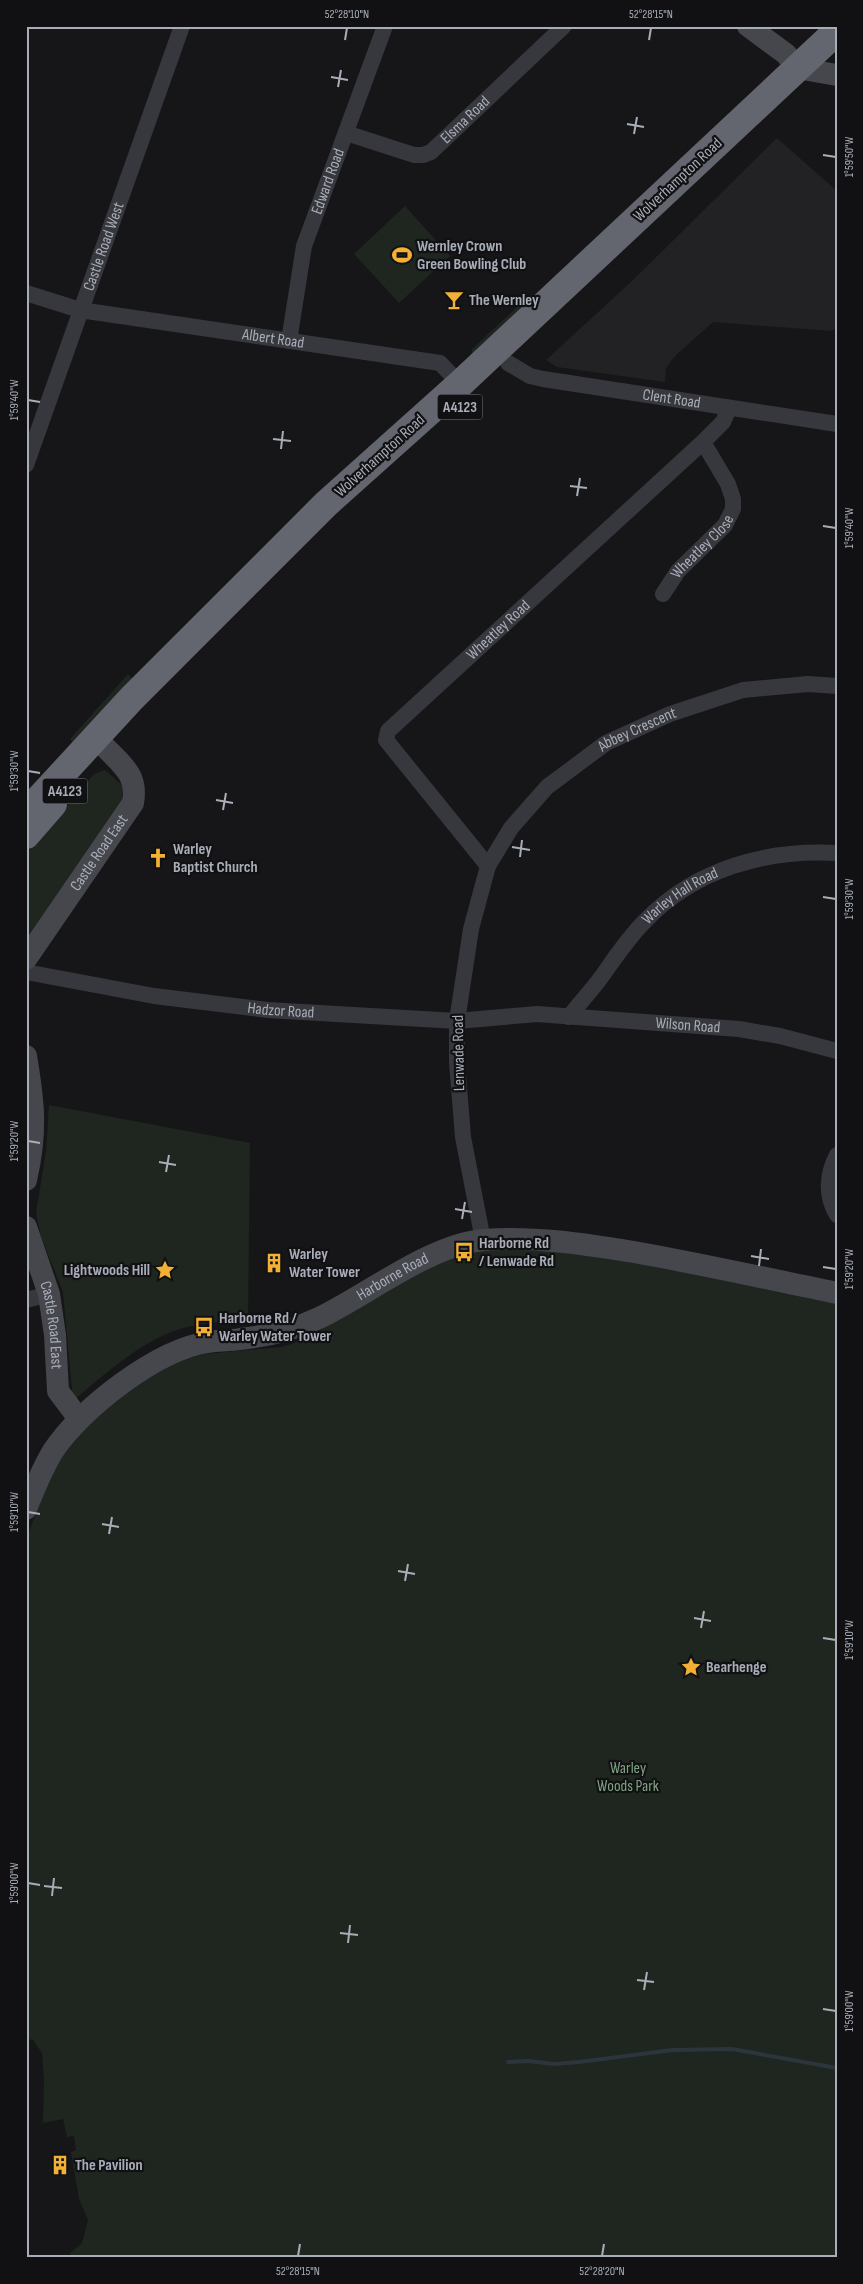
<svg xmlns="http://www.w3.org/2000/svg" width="863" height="2284" viewBox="0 0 863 2284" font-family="'Sofia Sans Condensed',sans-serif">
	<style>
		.built { fill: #222225 }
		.green { fill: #1e261f }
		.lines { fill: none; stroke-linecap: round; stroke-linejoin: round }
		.stream { stroke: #2c353c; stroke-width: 4 }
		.street { stroke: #37383d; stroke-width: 16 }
		.secondary { stroke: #45474d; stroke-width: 22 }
		.highway { stroke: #63666e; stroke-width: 28 }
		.ticks { fill: none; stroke: #a8adb8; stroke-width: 2 }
		.labels { text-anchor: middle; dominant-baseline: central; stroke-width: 4.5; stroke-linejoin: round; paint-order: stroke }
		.shield { fill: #111113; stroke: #7b7e86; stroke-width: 1 }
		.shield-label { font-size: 15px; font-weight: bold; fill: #a8adb8 }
		.street-label { font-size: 16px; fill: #a8adb8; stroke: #111113 }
		.poi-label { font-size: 16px; font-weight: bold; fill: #a8adb8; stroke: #111113; text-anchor: start }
		.park-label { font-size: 16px; fill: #7fa381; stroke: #111113 }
		.neatline { fill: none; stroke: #a8adb8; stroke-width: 2 }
		.ticks-label { font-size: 12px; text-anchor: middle; fill: #a8adb8 }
	</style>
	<rect width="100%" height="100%" fill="#161618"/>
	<!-- built -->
	<path class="built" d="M777,138L837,191V328L831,331L713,322L675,356L666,368L665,382L557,367L546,360L632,281Z"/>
	<!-- green -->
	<path class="green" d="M405,206L450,256L399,303L354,254Z
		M531,294L535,300L472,357V349Z
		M128,674L133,680L74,744L70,739Z
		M105,770L122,785L123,807L26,941V854L94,774Z
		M49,1105L250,1143L248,1319C223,1322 194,1323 171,1332C135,1347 102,1376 73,1401L63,1292L41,1237L36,1213L46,1151Z
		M481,1248L549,1251L605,1257L837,1300V2258H71L70,2253L82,2243L88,2220L79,2199L71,2152L76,2150L74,2136L67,2137L63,2119L43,2123L44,2079L42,2053L33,2040L26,2039V1539L43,1495L60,1458L106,1403L169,1364L204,1354L282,1347L306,1339L423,1267Z"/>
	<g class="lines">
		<!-- stream -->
		<path class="stream" d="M508,2062L528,2061L554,2064L579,2062L673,2050L732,2049L837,2068"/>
		<!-- street -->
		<g class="street">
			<path id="s1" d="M346,133L414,155H423L431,152L564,26"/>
			<path id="s2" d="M26,293L80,310L440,363L460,384"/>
			<path id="s3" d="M289,341L304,246L385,26"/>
			<path id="s4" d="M508,363L530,376L543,379L837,424"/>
			<path id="s5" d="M26,465L182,26"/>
			<path id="s6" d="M663,594L678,571L725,525L733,509V499L728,484L703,442"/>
			<path id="s7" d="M488,866L386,740L388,731L703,442L723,422L729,408"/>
			<path id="s8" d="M26,972L154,996L268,1010L457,1021L537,1014L739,1029L780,1036L837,1051"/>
			<path id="s9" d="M569,1017C581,1001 596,986 607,969C619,952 630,936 645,921C695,869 766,849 837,853"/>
			<path d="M837,1155C827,1174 825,1196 837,1215"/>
			<path id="s10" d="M483,1240L463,1137L457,1062V1021L471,929L488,866L511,828L547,787L606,743L670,714L743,690L808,684L837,686"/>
			<path d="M26,1300L49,1294"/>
		</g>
		<!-- secondary -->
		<g class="secondary">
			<path d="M748,26L786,54L797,68L837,75"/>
			<path id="s11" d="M26,959L133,803C138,775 123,766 105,747"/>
			<path d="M26,1056C34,1103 37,1132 26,1180"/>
			<path id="s12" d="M26,1227L49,1294L55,1335L58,1391L79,1419"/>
			<path id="s13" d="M26,1509C34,1489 42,1469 53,1451C82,1408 156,1350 208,1342C218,1340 229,1341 240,1339C267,1336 294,1330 319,1318C367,1295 431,1244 484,1240C534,1236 585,1244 634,1252C702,1264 769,1279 837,1293"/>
		</g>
		<!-- highway -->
		<path class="highway" d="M26,813L132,698L326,504L460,384L837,31
			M26,835L53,804"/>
	</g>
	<!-- ticks -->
	<path class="ticks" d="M345,40L347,28M649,40L651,28M331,77L348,80M338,87L341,70M627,124L644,127M634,134L637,117M823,155L836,157M28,400L40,402M273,439L291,441M281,449L283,431M570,486L587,488M577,496L580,478M823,526L836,528M28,771L40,773M216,800L233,803M223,810L226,793M512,847L530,850M520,857L522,840M823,897L836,899M28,1141L40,1143M159,1162L176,1165M166,1172L169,1155M455,1209L472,1212M462,1219L465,1202M751,1256L769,1259M759,1266L761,1249M823,1267L836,1269M28,1512L40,1514M102,1524L119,1527M109,1534L112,1517M398,1571L415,1574M405,1581L408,1564M694,1618L711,1621M701,1628L704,1611M823,1638L836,1640M28,1883L40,1885M44,1886L62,1888M52,1896L54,1878M340,1933L358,1935M348,1943L350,1925M637,1980L654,1982M644,1990L647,1972M823,2009L836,2011M298,2256L300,2244M602,2256L604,2244"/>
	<!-- icons -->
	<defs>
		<symbol id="stadium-bare" viewBox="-9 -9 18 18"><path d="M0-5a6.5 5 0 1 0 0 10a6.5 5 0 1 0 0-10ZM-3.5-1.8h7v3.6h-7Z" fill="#f2b134" stroke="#111113" stroke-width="2.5" paint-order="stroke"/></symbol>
		<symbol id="bar-bare" viewBox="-9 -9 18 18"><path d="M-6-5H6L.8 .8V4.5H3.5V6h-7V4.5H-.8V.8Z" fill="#f2b134" stroke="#111113" stroke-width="2.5" paint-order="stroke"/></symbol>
		<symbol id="church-bare" viewBox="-9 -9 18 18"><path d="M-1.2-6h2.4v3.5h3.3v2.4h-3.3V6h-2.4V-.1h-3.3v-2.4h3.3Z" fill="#f2b134" stroke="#111113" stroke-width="2.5" paint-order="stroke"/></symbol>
		<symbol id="bus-bare" viewBox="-9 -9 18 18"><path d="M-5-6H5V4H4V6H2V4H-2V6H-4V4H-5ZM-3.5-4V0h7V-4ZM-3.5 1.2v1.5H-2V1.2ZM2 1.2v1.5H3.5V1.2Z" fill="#f2b134" stroke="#111113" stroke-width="2.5" paint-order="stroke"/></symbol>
		<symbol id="building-bare" viewBox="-9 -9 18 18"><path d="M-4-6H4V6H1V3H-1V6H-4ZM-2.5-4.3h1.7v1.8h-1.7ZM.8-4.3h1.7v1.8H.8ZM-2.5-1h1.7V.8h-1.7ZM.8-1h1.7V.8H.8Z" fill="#f2b134" stroke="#111113" stroke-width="2.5" paint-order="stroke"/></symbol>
		<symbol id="sight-bare" viewBox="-9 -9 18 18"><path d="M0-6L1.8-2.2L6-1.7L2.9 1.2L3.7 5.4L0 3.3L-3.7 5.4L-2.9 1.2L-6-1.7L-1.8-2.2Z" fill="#f2b134" stroke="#111113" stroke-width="2.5" paint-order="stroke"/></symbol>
	</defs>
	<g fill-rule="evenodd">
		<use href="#stadium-bare" x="388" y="241" width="28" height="28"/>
		<use href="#bar-bare" x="440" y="286" width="28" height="28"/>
		<use href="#church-bare" x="144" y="844" width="28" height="28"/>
		<use href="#bus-bare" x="450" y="1238" width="28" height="28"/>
		<use href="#building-bare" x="260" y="1249" width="28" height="28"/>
		<use href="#sight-bare" x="151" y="1256" width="28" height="28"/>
		<use href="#bus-bare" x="190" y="1313" width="28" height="28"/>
		<use href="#sight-bare" x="677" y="1653" width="28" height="28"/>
		<use href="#building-bare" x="46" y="2151" width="28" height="28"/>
	</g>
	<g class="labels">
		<!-- shield labels -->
		<g class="shield">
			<rect x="437.5" y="394.5" width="45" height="25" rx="4"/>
			<rect x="42.5" y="778.5" width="45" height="25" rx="4"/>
		</g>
		<g class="shield-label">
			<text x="460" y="407">A4123</text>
			<text x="65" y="791">A4123</text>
		</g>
		<!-- street labels -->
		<g class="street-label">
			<text stroke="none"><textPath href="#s1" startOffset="136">Elsma Road</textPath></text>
			<text transform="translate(678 180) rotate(-43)">Wolverhampton Road</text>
			<text stroke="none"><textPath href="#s3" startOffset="165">Edward Road</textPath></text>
			<text stroke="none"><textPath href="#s5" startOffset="232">Castle Road West</textPath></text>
			<text stroke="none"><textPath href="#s2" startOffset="252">Albert Road</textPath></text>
			<text stroke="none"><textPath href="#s4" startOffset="169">Clent Road</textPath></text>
			<text transform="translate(380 456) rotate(-42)">Wolverhampton Road</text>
			<text stroke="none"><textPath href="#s6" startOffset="62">Wheatley Close</textPath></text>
			<text stroke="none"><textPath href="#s7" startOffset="321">Wheatley Road</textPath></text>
			<text stroke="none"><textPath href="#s10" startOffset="586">Abbey Crescent</textPath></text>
			<text stroke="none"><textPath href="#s11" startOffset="129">Castle Road East</textPath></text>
			<text stroke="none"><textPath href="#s9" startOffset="166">Warley Hall Road</textPath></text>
			<text stroke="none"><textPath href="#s8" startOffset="258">Hadzor Road</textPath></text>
			<text stroke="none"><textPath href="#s8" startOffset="666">Wilson Road</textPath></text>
			<text transform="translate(459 1053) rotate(-91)">Lenwade Road</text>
			<text stroke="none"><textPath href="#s13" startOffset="456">Harborne Road</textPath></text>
			<text stroke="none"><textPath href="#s12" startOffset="102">Castle Road East</textPath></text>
		</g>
		<!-- poi labels -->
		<g class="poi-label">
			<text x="417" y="246">Wernley Crown<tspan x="417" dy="18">Green Bowling Club</tspan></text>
			<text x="469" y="300">The Wernley</text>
			<text x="173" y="849">Warley<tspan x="173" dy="18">Baptist Church</tspan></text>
			<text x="479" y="1243">Harborne Rd<tspan x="479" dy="18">/ Lenwade Rd</tspan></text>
			<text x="289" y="1254">Warley<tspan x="289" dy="18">Water Tower</tspan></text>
			<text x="150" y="1270" text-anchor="end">Lightwoods Hill</text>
			<text x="219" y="1318">Harborne Rd /<tspan x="219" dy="18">Warley Water Tower</tspan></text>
			<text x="706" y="1667">Bearhenge</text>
			<text x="75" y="2165">The Pavilion</text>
		</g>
		<!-- park labels -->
		<g class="park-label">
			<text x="628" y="1768">Warley<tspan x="628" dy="18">Woods Park</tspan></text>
		</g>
	</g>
	<!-- border -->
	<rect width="863" height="2284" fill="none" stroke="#111113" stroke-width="55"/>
	<rect x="28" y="28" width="808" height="2228" class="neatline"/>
	<g class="ticks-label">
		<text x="347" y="18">52°28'10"N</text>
		<text x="651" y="18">52°28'15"N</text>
		<text transform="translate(849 157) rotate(-90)" y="4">1°59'50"W</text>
		<text transform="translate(14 400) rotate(-90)" y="4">1°59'40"W</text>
		<text transform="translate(849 528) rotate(-90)" y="4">1°59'40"W</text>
		<text transform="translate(14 771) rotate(-90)" y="4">1°59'30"W</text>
		<text transform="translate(849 899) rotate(-90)" y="4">1°59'30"W</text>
		<text transform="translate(14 1141) rotate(-90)" y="4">1°59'20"W</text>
		<text transform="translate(849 1269) rotate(-90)" y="4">1°59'20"W</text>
		<text transform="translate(14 1512) rotate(-90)" y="4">1°59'10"W</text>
		<text transform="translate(849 1640) rotate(-90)" y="4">1°59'10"W</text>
		<text transform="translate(14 1883) rotate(-90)" y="4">1°59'00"W</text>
		<text transform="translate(849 2011) rotate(-90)" y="4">1°59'00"W</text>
		<text x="298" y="2275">52°28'15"N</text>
		<text x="602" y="2275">52°28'20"N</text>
	</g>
</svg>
